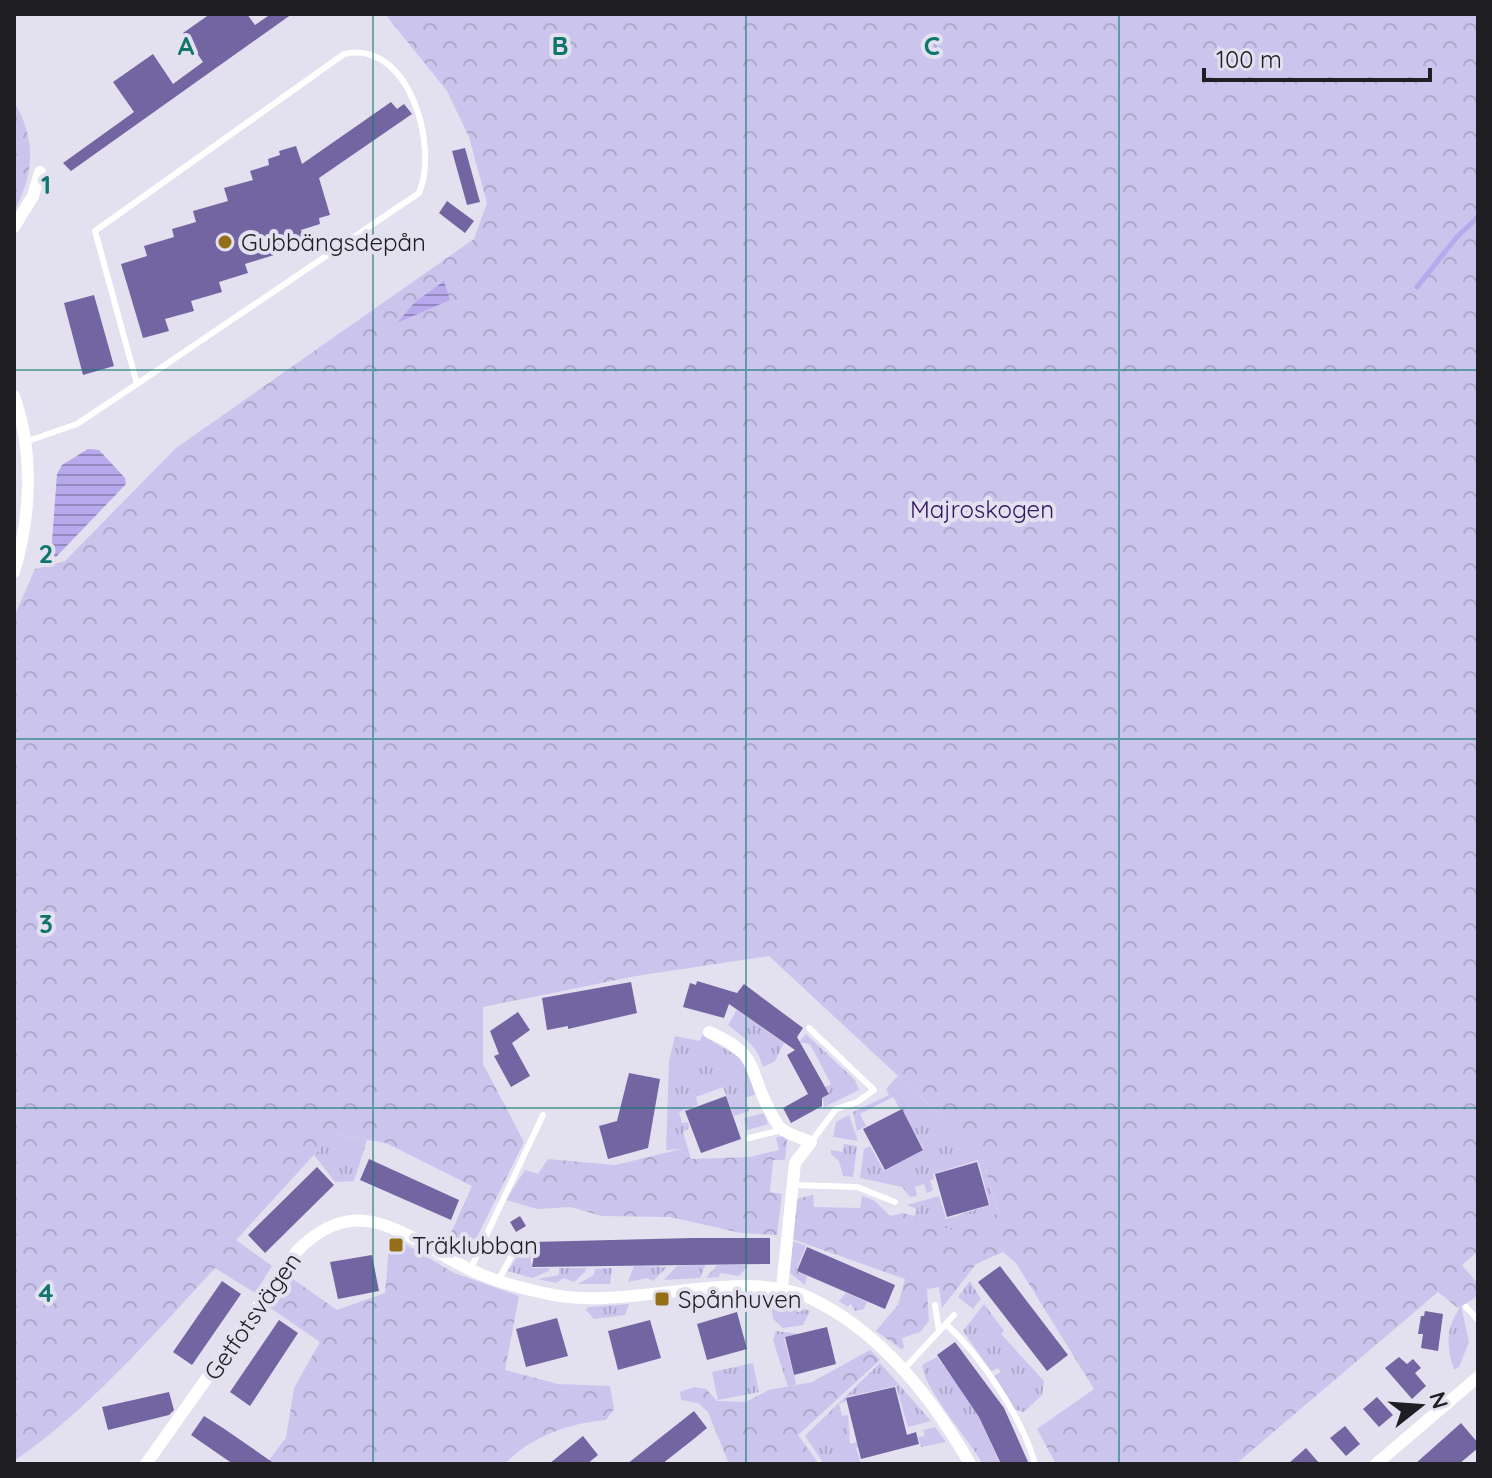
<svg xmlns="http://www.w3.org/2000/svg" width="1492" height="1478" viewBox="0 0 1492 1478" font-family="Quicksand,sans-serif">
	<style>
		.grass { fill: url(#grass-tufts) }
		.forest { fill: url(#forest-crowns) }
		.water { fill: url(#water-rules) }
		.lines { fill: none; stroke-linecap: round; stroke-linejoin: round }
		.stream { stroke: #b7a9eb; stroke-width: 5 }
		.building { fill: #7365a2 }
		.service { stroke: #fff; stroke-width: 6 }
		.minor { stroke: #fff; stroke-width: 12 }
		.grid { fill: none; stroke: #0f766e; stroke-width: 2; stroke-opacity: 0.55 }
		.poi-dot { fill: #946f17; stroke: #e3e0ef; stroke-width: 3 }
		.labels { text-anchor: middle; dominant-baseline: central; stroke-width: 8; stroke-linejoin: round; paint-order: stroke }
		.poi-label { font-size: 24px; fill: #1f1e23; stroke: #e3e0ef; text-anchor: start }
		.park-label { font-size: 24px; fill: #301661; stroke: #e3e0ef }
		.street-label { font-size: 24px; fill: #1f1e23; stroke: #e3e0ef }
		.grid-label { font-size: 26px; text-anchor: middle; font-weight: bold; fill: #0f766e; stroke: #e3e0ef; stroke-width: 8; stroke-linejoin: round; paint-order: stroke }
	</style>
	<defs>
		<pattern id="grass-tufts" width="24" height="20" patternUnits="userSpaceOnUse" patternTransform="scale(2)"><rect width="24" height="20" fill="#cbc4ed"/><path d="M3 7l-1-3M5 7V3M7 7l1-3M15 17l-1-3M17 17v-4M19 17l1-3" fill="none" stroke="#aea8cb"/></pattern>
		<pattern id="forest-crowns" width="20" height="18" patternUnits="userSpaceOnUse" patternTransform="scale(2)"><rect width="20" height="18" fill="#cbc4ed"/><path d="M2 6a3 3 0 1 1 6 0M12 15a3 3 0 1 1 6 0" fill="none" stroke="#aea8cb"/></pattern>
		<pattern id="water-rules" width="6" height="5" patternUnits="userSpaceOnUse" patternTransform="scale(2)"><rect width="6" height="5" fill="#b7a9eb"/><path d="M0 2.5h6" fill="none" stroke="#9489be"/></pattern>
	</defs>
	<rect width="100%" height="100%" fill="#e3e0ef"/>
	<!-- grass -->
	<path class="grass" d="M737,1010L784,1043L775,1061L763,1067C757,1045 745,1039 728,1025Z
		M806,1034L855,1080L859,1090L824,1107L823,1098L829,1094L826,1087L831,1084L810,1044L799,1042Z
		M702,1035L742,1059L757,1094L745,1098L749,1111L734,1116L723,1087L696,1097L698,1105L679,1112L682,1123L688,1122L689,1128L683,1132L691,1159L681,1149L666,1150L669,1061L675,1036L700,1041Z
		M898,1076L980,1152L999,1214L951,1230L903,1213L914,1216L917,1209L907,1205L939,1196L946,1219L990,1205L978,1160L933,1174L934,1179L930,1180L933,1190L927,1193L924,1184L915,1187L917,1196L910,1197L902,1187L860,1178L864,1149L870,1146L884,1171L924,1149L893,1097L860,1114L866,1126L857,1131L853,1112L889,1095L886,1089Z
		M764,1113L768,1124L747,1130L744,1118Z
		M849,1115L858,1141L833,1137L836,1122Z
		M333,1134L367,1140L354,1181L335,1182L314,1155Z
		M844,1144L857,1146L853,1177L843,1176L839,1161L831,1154V1150L843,1152Z
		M793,1241L806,1246L796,1271L807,1276L805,1285L790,1273Z
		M518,1255H530L532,1268H549V1271L532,1278L508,1271Z
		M706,1264L700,1278L664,1280L677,1266Z
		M717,1265H747V1267L739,1276L720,1273L719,1277L706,1278Z
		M634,1266L667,1267L653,1281L647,1278L628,1282Z
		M559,1268H586L585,1272L574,1282L564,1278L556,1283L538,1279L559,1275Z
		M612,1268L610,1284H578L594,1275L595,1269Z
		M970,1281L981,1299L973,1309L958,1297Z
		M846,1293L867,1302L864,1309L855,1311L850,1303L848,1307L839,1301Z
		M776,1300L810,1311L803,1325L783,1328L773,1319L771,1305Z
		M629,1304L625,1315L594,1319L586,1310L588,1307Z
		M984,1304L1004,1331L1001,1334L1044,1381L1042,1395L1024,1412L1013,1409L996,1381L994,1376L1001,1372L998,1368L991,1371L963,1331Z
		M1461,1306L1469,1342L1459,1367L1454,1369C1445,1344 1447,1326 1461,1306Z
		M776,1331L798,1334L784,1338L796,1384L788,1387L773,1340Z
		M937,1357L975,1408L1000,1464H983C971,1442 919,1383 923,1364Z
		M753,1363L759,1392L718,1400L712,1372Z
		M880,1363L931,1421L908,1427L896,1386L846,1397V1401L839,1404L842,1416L848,1415L850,1444L874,1437L876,1442L856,1448L861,1464H824L805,1436Z
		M935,1427L946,1442L921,1447L918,1437L925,1436L923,1430Z"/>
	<!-- forest -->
	<path class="forest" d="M385,14H1478V1251L1462,1265L1478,1284V1296L1458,1308L1438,1292L1236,1464H1056L1037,1429L1094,1389L1016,1263L1003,1252L976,1264L942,1308L939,1287L927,1289L929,1321L920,1332L902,1338L904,1348L901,1349L876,1331L898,1305L905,1279L792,1239L796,1199L813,1195L814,1207L860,1208L862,1196L875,1201L890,1216L903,1213L951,1230L999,1213L980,1152L769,956L636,976L483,1007V1064L524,1142L468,1255L446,1244L472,1186L386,1143L333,1134L236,1240L272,1266L255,1293L215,1268C152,1336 91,1408 14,1461V617L35,569L65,561L176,448L474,239L487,203L469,137L447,91Z
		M14,102C37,140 34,174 14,212Z
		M783,1136L787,1140L785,1160H773L770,1192L782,1194L777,1235L741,1233L670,1217L602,1216L570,1207L537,1209L506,1200L525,1170L538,1174L548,1159L615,1165L681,1149L691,1159L750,1157L779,1150L776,1138Z
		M390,1235L454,1273L519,1296L505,1370L558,1384L610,1386L614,1409L606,1420C569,1423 530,1437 505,1464H266L286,1438L294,1388L320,1342L269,1307L290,1277L337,1310L385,1293Z
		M870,1350L880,1360L798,1435L819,1464H729L708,1412L698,1403L681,1400L680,1392L694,1387L706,1389L717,1401L746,1402L769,1390L812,1382Z"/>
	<!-- water -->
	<path class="water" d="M444,281L450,300L397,323L414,303Z
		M88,449L99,450L125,478L126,484L56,557L51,555L57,474L62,465Z"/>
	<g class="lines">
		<!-- stream -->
		<path class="stream" d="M1417,287L1456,238L1478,217"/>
	</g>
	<!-- building -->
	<path class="building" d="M210,14H247L255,25L271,14H292L71,171L63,163L134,112L113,82L153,54L173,84L203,62L183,33Z
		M391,102L397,109L404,104L412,114L319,178L330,215L319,218L320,224L301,230L303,236L291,240L293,243L272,249L274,255L245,264L248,273L219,282L222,292L191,301L194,311L165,319L169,331L143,338L121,264L147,256L144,246L174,237L172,229L196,222L193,211L228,201L224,188L253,180L250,171L269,165L268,159L280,155L279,151L296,146L302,164Z
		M465,148L480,202L467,205L452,151Z
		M447,201L474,221L465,233L439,213Z
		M94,295L114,366L83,375L64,303Z
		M697,981L737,993L744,984L803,1028L797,1037L829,1094L822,1098V1106L791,1123L783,1108L808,1094L787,1055L795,1050L729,1004L724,1018L683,1007L690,983L696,985Z
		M631,982L637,1013L568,1029V1026L547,1030L542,998Z
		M518,1012L530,1030L512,1043L530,1076L511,1087L494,1056L499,1054L490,1031Z
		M629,1073L660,1079L648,1148L608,1159L599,1126L617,1121Z
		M726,1096L741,1139L701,1153L685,1111Z
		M902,1109L923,1150L885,1170L863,1129Z
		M369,1159L459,1200L451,1220L360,1180Z
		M977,1162L989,1205L947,1217L935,1174Z
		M317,1167L334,1185L265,1253L248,1235Z
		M520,1216L526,1226L516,1232L510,1222Z
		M692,1238H770V1264L532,1267L535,1250L532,1242Z
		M807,1247L895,1285L885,1309L797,1271Z
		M372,1255L379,1291L338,1299L330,1262Z
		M1000,1266L1068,1355L1047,1371L978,1282Z
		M222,1281L241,1294L192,1365L173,1352Z
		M1425,1311L1443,1314L1438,1351L1421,1348L1423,1334H1418L1421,1316H1424Z
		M737,1312L747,1349L707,1360L697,1324Z
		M557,1318L568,1356L526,1367L516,1329Z
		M279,1320L298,1333L250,1406L230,1392Z
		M650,1320L661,1358L618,1370L608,1331Z
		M827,1327L836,1364L794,1375L785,1337Z
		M955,1342L1004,1408L1029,1464H1001L979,1417L937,1355Z
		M1399,1357L1407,1364L1413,1359L1421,1368L1415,1373L1426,1386L1412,1399L1385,1368Z
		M895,1387L907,1435L916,1432L919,1444L861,1459L846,1398Z
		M169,1392L174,1410L169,1415L108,1430L102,1407Z
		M1377,1397L1393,1415L1379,1427L1363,1409Z
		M694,1411L707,1428L695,1438L662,1464H627Z
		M204,1416L223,1428L275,1464H233L191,1435Z
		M1461,1423L1478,1443V1448L1459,1464H1415Z
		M1345,1426L1360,1444L1346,1456L1330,1438Z
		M583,1436L598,1455L587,1464H549Z
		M1306,1448L1320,1464H1288Z"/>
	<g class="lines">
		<!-- service -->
		<path class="service" d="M25,442L77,424L137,384L95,231L344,54C409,39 439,146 419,193L137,384
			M809,1028L874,1090L857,1102L836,1109L811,1142
			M749,1138L782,1130
			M794,1185L857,1187L895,1202
			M470,1270L543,1115
			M498,1281L514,1251L529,1250
			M935,1305L939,1331
			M1466,1307L1478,1320
			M946,1324C981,1356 1022,1417 1035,1464
			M904,1369L954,1315"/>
		<!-- minor -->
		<path class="minor" d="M14,227L33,196L40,172
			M14,396C34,452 31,516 14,572
			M709,1032C763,1056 746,1069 771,1113C774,1118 777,1126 782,1129C789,1135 802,1138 811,1142L795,1163L782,1288
			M146,1464L297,1251C360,1187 407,1239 469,1269C493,1281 518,1287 544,1293C621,1313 740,1266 808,1297C879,1330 932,1397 970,1464
			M1376,1464L1478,1377"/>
	</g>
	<!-- grid -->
	<path class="grid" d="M373,14V1464M746,14V1464M1119,14V1464M14,370H1478M14,739H1478M14,1108H1478"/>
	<!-- markers -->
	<g class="poi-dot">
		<circle cx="225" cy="242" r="8"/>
		<rect x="388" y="1237" width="16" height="16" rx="4"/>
		<rect x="654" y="1291" width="16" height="16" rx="4"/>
	</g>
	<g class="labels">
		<!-- poi labels -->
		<g class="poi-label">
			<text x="241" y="242">Gubbängsdepån</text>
			<text x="412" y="1245">Träklubban</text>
			<text x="678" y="1299">Spånhuven</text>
		</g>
		<!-- park labels -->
		<g class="park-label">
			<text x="982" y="509">Majroskogen</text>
		</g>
		<!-- street labels -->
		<g class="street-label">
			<text transform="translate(252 1316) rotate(-55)">Getfotsvägen</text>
		</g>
	</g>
	<g class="grid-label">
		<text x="186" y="55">A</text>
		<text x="560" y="55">B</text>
		<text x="932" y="55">C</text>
		<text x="46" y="194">1</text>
		<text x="46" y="563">2</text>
		<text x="46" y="933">3</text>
		<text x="46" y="1302">4</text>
	</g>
	<!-- border -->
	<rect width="1492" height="1478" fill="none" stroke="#1f1e23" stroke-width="32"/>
	<!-- north arrow -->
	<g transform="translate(1420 1406) rotate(73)" stroke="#e3e0ef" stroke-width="6" paint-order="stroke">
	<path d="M0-6L14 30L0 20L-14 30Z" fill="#1f1e23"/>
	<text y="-12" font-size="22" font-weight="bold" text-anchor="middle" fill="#1f1e23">N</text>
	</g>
	<!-- scale -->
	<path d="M1204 68v12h226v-12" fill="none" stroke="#1f1e23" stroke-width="4"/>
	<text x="1216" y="68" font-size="24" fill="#1f1e23" stroke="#e3e0ef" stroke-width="6" paint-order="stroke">100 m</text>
</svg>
